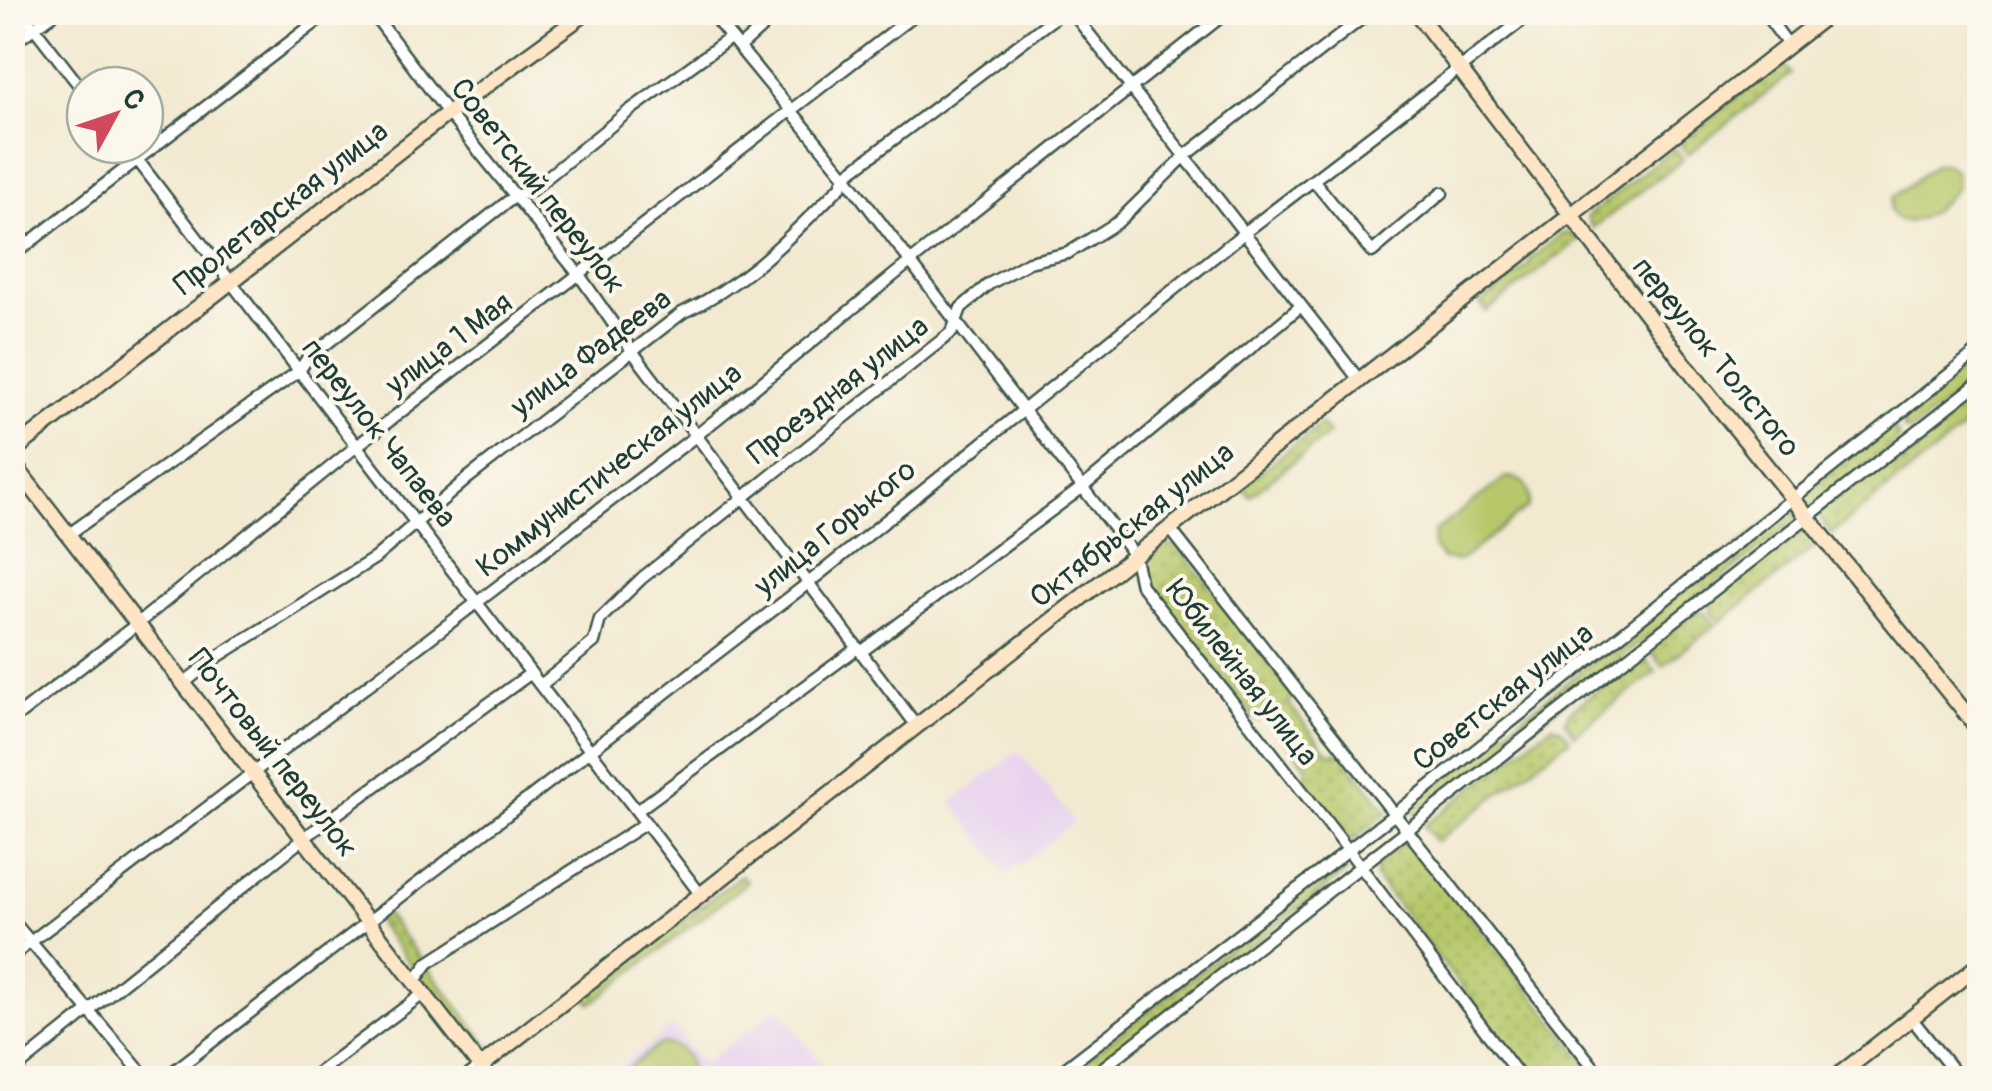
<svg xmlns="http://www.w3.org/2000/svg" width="1992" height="1091" viewBox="0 0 1992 1091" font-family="Pangolin,sans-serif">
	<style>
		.built { fill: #e7d2ef }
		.grass { fill: url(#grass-dots); stroke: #6b8250; stroke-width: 2.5 }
		.pitch { fill: #b7c86b; stroke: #6b8250; stroke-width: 2.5 }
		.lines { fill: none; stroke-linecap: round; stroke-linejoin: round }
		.street-casing { stroke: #3f574b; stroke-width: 15 }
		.secondary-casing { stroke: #3f574b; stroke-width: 19 }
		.street { stroke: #fff; stroke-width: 10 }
		.secondary { stroke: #fde5c5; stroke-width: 14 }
		.labels { text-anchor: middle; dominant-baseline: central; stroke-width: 8; stroke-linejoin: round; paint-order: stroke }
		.street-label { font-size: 30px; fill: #1f3d34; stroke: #fbf7ec }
	</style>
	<defs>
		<pattern id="grass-dots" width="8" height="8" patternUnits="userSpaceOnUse" patternTransform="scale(2.5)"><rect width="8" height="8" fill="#b7c86b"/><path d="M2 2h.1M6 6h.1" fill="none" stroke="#94a459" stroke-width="1.8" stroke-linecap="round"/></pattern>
	</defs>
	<rect width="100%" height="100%" fill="#fbf7ec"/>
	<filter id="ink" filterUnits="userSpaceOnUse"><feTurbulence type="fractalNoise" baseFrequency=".01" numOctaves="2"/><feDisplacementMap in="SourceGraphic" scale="20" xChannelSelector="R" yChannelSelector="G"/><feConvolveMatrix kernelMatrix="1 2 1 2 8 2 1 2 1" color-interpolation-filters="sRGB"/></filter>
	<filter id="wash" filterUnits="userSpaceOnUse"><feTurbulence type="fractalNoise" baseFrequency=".0048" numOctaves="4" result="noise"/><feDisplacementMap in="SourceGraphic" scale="40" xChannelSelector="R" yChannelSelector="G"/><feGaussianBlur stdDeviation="2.25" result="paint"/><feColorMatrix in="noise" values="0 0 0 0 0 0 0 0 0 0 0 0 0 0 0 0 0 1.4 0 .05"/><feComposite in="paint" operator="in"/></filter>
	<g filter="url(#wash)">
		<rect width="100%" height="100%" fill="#f2e9d0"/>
		<!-- built -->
		<path class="built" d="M1019,751L1074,822L1007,874L952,802Z
			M778,1008L832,1078H604L673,1026L703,1065Z"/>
		<!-- grass -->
		<path class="grass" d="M1782,62L1791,74L1688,154L1679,143Z
			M1674,148L1683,159L1593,228L1587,216Z
			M1563,233L1573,234L1579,240L1486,312L1480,303L1528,266L1530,259Z
			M1979,355V378L1910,432L1906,431L1899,419Z
			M1979,386V416L1831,534L1817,514L1885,460L1895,467L1923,445L1919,433Z
			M1321,424L1329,434L1250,496L1242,486Z
			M1889,427L1897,431L1899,440L1813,507H1809L1803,494Z
			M1791,505L1798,512L1795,521L1418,817L1409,807Z
			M1803,531L1809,532L1818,544L1720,622L1711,612V600Z
			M1164,544L1180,548L1294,692L1289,704L1328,753L1341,752L1388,812L1352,841L1304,782L1307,767L1270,719H1254L1145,578L1146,559Z
			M1702,611L1716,625L1663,666L1648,649L1696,612Z
			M1642,655L1656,672L1574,735L1565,721L1570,711Z
			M1552,725L1561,728L1570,739L1436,842L1424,826Z
			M1404,842H1412L1599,1078H1533L1376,878L1377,864Z
			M1339,863L1346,872L1082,1078H1062Z
			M741,875L747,882L591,1004L585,996Z
			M385,913L489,1046L481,1050L471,1045L379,924L378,919Z"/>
		<!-- pitch -->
		<path class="pitch" d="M1936,164C1951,162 1960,173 1956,188C1942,205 1906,239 1890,210L1892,198Z
			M1506,477C1524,477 1533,490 1528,507L1465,557L1458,561L1443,559L1433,547L1434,532Z
			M660,1044C681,1043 694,1057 688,1078H615Z"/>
	</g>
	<g filter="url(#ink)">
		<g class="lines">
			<defs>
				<path id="street" d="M22,12L85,93
					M372,12L448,113L580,276L632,351L917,726
					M710,12L845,176L1128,547L1135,558L1141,585L1336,834L1521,1078
					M1072,12L1360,381
					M1764,12L1789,46
					M12,44L56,12
					M740,47L779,12
					M126,145L701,895
					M1314,181L1372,252L1442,193
					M12,256L329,12
					M1171,530L1602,1078
					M69,534L299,371L307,359L515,196L529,192L629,111L730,38
					M861,652L1083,487L1301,306
					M184,683L214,659L375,558L468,478L682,313C749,282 789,237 841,186L845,176L1062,12
					M541,685L594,642L600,619L642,578L952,332L961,308L989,284L1029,262L1068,253L1118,222L1185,156L1370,12
					M12,720L137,624L358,445L918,12
					M638,810L856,649
					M12,920L146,1078
					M12,956L697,435L910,262L1227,12
					M414,982L428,963L646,823
					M1912,1019L1959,1078
					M12,1072L304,838L531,673
					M165,1078L807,584L1244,233L1533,12
					M311,1078L423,994
					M465,1078L480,1067
					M1053,1078L1396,813L1980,350
					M1090,1078L1980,382"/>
				<path id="secondary" d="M1416,12L1697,380L1980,731
					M12,452L448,113L587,12
					M12,462L489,1078
					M480,1067L1831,12
					M1835,1078L1980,964"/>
			</defs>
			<!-- street casing -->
			<use href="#street" class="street-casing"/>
			<!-- secondary casing -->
			<use href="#secondary" class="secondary-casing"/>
			<!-- street -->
			<use href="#street" class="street"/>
			<!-- secondary -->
			<use href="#secondary" class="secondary"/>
		</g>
	</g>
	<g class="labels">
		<!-- street labels -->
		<g class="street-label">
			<text transform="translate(538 186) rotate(52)">Советский переулок</text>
			<text transform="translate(281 208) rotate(-38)">Пролетарская улица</text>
			<text transform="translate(449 344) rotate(-37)">улица 1 Мая</text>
			<text transform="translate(591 353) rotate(-37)">улица Фадеева</text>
			<text transform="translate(1716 357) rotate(51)">переулок Толстого</text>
			<text transform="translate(838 390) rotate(-38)">Проездная улица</text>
			<text transform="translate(379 433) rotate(52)">переулок Чапаева</text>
			<text transform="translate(609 470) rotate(-38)">Коммунистическая улица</text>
			<text transform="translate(1132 525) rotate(-38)">Октябрьская улица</text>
			<text transform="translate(835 528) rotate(-39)">улица Горького</text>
			<text transform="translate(1242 673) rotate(52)">Юбилейная улица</text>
			<text transform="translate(1503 697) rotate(-38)">Советская улица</text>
			<text transform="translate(273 753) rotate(52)">Почтовый переулок</text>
		</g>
	</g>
	<!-- margin -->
	<rect width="1992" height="1091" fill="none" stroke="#fbf7ec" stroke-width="50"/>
	<!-- north arrow -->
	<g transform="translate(115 115) rotate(50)"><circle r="48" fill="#fbf7ec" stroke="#a3ada2" stroke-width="2.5"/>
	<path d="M0-8L18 38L0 25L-18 38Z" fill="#d1495b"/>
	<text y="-15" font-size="28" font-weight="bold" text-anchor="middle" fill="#1f3d34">С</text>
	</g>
</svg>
